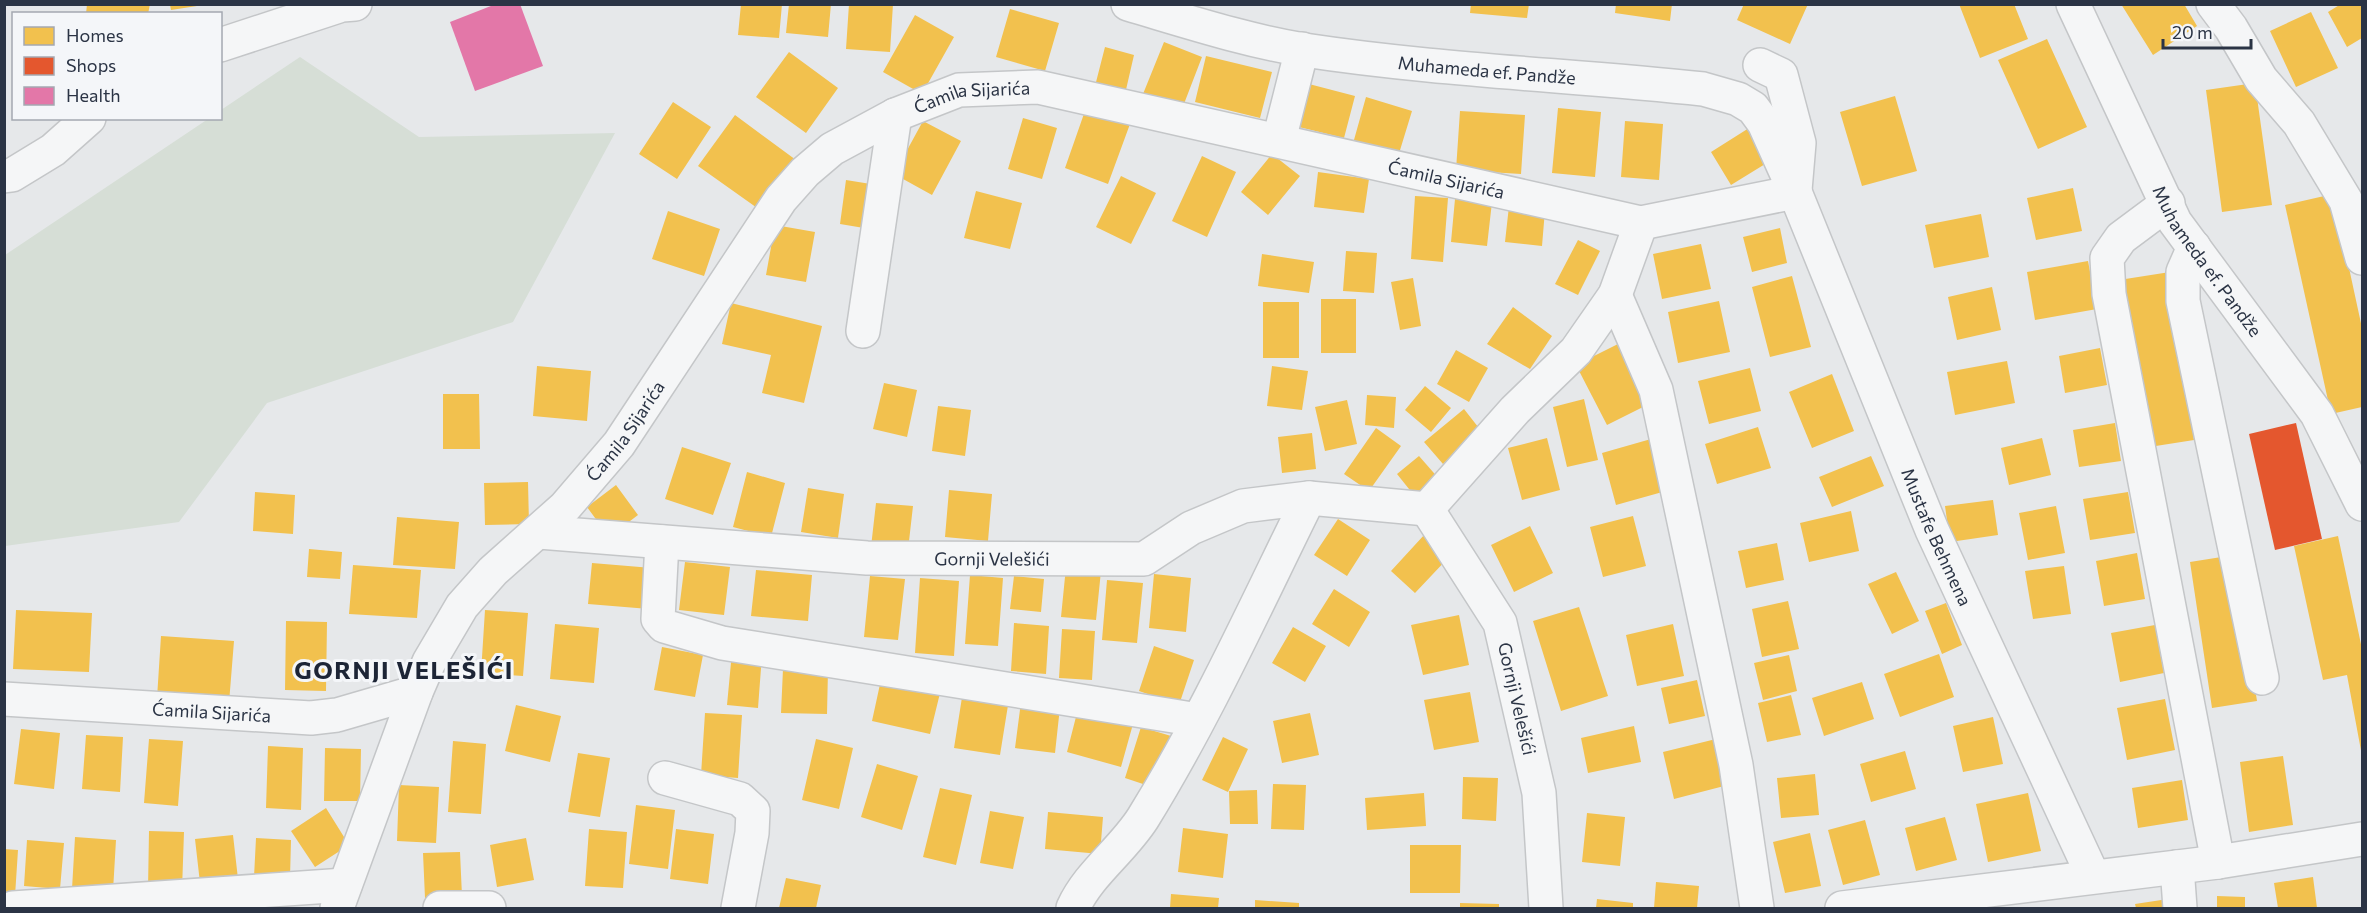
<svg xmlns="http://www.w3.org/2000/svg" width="2367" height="913" viewBox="0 0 2367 913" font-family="Commissioner,sans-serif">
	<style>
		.green { fill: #d6ded6 }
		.homes { fill: #f2c14e }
		.shops { fill: #e4572e }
		.health { fill: #e377a8 }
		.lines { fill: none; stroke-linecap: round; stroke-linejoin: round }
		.minor-casing { stroke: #c4c6c8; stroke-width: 36 }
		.minor { stroke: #f5f6f7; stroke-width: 33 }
		.labels { text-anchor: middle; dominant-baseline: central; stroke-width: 6; stroke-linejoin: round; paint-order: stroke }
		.street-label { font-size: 18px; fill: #2b3445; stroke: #f4f6f9 }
		.district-label { font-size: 24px; font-weight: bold; letter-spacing: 1.5px; fill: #1d2536; stroke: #f4f6f9 }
	</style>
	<rect width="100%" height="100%" fill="#e6e8ea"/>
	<!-- green -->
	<path class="green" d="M300,57L419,137L615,133L513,322L267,403L179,522L5,546V255L208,119L220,118L221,110Z"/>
	<!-- homes -->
	<path class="homes" d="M87,4H150L148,14H86Z
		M741,4H782L779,38L738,35Z
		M789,4H831L828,37L786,33Z
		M849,4H893L890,52L846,49Z
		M1471,4H1529L1527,18L1470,13Z
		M1616,4H1672L1670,21L1615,13Z
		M1744,4H1808L1790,44L1737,20Z
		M1959,4H2014L2028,39L1980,58Z
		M2121,4H2184L2197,26L2153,55Z
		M2341,4H2362V38L2347,47L2328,12Z
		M170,5H197V6L171,10Z
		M1010,9L1059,23L1045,71L996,57Z
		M2311,12L2338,68L2296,87L2270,31Z
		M915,15L954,37L922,94L883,72Z
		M2047,39L2087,127L2038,149L1998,60Z
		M1164,42L1202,57L1182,109L1143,94Z
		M1105,47L1134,55L1125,94L1095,86Z
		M789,52L838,88L806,133L756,97Z
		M1206,56L1272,72L1260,118L1195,102Z
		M2255,83L2272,205L2222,212L2206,90Z
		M1309,84L1355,96L1344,138L1299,127Z
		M1895,96L1917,171L1862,186L1840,112Z
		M1366,97L1412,111L1397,160L1352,147Z
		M673,102L711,127L677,179L639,154Z
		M1086,108L1130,124L1108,184L1065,168Z
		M1558,108L1601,112L1595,177L1552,173Z
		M1460,111L1525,115L1521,174L1456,170Z
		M735,115L796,160L760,210L698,166Z
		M1023,118L1057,128L1042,179L1008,169Z
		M923,121L961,141L932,195L894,174Z
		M1625,121L1663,124L1659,180L1621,177Z
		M1749,128L1770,161L1731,185L1711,152Z
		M1272,154L1300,176L1268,215L1241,192Z
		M1202,156L1236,172L1207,237L1172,221Z
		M1318,172L1369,179L1364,213L1314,207Z
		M1121,176L1156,193L1131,244L1096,227Z
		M846,180L883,186L876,230L840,224Z
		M2073,188L2082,231L2036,240L2027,198Z
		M976,191L1022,203L1010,249L964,238Z
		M2333,194L2362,328V407L2331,414L2285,205Z
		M1415,196L1448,198L1443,262L1411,259Z
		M1455,199L1492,202L1487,246L1451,242Z
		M1509,206L1545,210L1542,246L1505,242Z
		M668,211L720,229L704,276L652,259Z
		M1981,214L1989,257L1934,268L1925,225Z
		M775,225L815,232L806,282L766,275Z
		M1780,228L1787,263L1752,272L1743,237Z
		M1578,240L1600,251L1578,295L1555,284Z
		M1701,244L1711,289L1662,299L1653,254Z
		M1346,251L1377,253L1374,293L1343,291Z
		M1262,254L1314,262L1309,293L1258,286Z
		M2088,261L2097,309L2035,320L2027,272Z
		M2170,272L2194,440L2143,448L2119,280Z
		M1792,276L1811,347L1770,357L1752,287Z
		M1413,278L1421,326L1400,330L1391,282Z
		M1992,287L2001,330L1957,340L1948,297Z
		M1321,299H1356V353H1321Z
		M1719,301L1730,352L1678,363L1668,312Z
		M1263,302H1299V358H1263Z
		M731,303L822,326L804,403L762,393L771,355L722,344Z
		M1513,307L1552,336L1530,369L1487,344Z
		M1618,344L1649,404L1607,425L1576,365Z
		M2100,348L2107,385L2065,393L2059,356Z
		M1456,350L1488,368L1469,402L1437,384Z
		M2007,361L2015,403L1955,415L1947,372Z
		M537,366L591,371L587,421L533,416Z
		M1272,366L1308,371L1302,410L1267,406Z
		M1750,368L1761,411L1709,424L1698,381Z
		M1832,374L1854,431L1812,448L1789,392Z
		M884,383L917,390L907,437L873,429Z
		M1425,386L1451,408L1431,432L1405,410Z
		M443,394H479L480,449H443Z
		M1367,395L1396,397L1394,428L1365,425Z
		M1584,399L1598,460L1567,467L1553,407Z
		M1347,400L1357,444L1325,451L1315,407Z
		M938,406L971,410L965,456L932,451Z
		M1464,409L1482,432L1443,464L1424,442Z
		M2115,423L2121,461L2079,467L2073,430Z
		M1758,427L1771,468L1717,484L1705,444Z
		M1376,428L1401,446L1369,491L1344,474Z
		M1312,433L1316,469L1282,473L1278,437Z
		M1547,438L1560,490L1522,500L1508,448Z
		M2042,438L2051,475L2009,485L2001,448Z
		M1651,439L1666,491L1616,505L1602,453Z
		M682,447L731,463L713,515L665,499Z
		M1419,456L1440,480L1417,499L1397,474Z
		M1871,456L1884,486L1832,507L1819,477Z
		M747,472L785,483L771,537L733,527Z
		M528,482L529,524L485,525L484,483Z
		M616,485L638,515L609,537L587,507Z
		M808,488L844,494L838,538L801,532Z
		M949,490L992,494L988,541L945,537Z
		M255,492L295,495L293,534L253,531Z
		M2128,492L2135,533L2090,540L2083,499Z
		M1993,500L1998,535L1950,542L1945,506Z
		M876,503L913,506L908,550L871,547Z
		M2056,506L2065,553L2028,560L2019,513Z
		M1851,511L1859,551L1809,562L1800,523Z
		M1633,516L1646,566L1603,577L1590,527Z
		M397,517L459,522L455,569L393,565Z
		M1338,519L1370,540L1347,576L1314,555Z
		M1530,526L1553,573L1514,592L1491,545Z
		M1425,534L1449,557L1415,593L1391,571Z
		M2338,536L2362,649V672L2355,673L2362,672V756L2347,675L2323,680L2294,546Z
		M1777,543L1784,580L1746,588L1738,551Z
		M309,549L342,552L340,579L307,577Z
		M2137,553L2145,599L2104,606L2096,561Z
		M2234,555L2257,701L2212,708L2190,562Z
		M685,562L730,567L724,615L679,610Z
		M592,563L652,568L649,609L588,604Z
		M353,565L421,570L417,618L349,614Z
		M2064,566L2071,614L2033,619L2025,571Z
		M1066,567L1101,571L1096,620L1061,617Z
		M756,570L812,575L808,621L751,616Z
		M1896,572L1919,621L1892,634L1868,584Z
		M1154,574L1191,578L1186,632L1149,628Z
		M970,575L1003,578L998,646L965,644Z
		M870,576L905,579L898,640L864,637Z
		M1014,576L1044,579L1041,612L1010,609Z
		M920,578L959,581L954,656L915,653Z
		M1107,580L1143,583L1137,643L1102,640Z
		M1334,589L1370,612L1349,647L1312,624Z
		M1788,601L1799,649L1762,657L1752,609Z
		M1946,603L1962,645L1942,654L1925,611Z
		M1579,607L1608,696L1561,711L1533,621Z
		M16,610L92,613L89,672L13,669Z
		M485,610L528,613L523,676L481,673Z
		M1459,615L1469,665L1423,675L1411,625Z
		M286,621L327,622L326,691L285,690Z
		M1014,623L1049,626L1046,674L1011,671Z
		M555,624L599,628L594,683L550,679Z
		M1673,624L1684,676L1637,686L1626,635Z
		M2155,625L2164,673L2120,682L2111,633Z
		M1293,627L1326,646L1305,682L1272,663Z
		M1062,629L1095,631L1092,680L1059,678Z
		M161,636L234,641L229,703L157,698Z
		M1154,646L1194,660L1179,705L1139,691Z
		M662,647L703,655L695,697L654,690Z
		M732,652L762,655L758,708L727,705Z
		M1939,654L1954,697L1900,717L1884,674Z
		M1789,655L1797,691L1763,700L1754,663Z
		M783,669L828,670L827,714L781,713Z
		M882,675L941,689L930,734L872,721Z
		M1697,680L1705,716L1669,724L1661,688Z
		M1862,682L1874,719L1824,736L1812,698Z
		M963,691L1009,699L1000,755L954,748Z
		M1470,692L1479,742L1434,750L1424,700Z
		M1791,695L1801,735L1767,742L1758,703Z
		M2165,699L2175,750L2127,760L2117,708Z
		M1021,702L1060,707L1055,753L1015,748Z
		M516,705L561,716L550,762L505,751Z
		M1078,709L1133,724L1121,767L1067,752Z
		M705,713L742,715L738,778L701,775Z
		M1310,713L1319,755L1282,763L1273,721Z
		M1993,717L2003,764L1963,772L1953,726Z
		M1634,726L1641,762L1588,773L1581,738Z
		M1141,727L1171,736L1155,788L1125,778Z
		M21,729L60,733L54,789L14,784Z
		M86,735L123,737L120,792L82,789Z
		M1223,737L1248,749L1228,792L1202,780Z
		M149,739L183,741L178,806L144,803Z
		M816,739L853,748L839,809L802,800Z
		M1716,739L1728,785L1674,799L1663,752Z
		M453,741L486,744L481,814L448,812Z
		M268,746L303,748L301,810L266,808Z
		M325,748L361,749L360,801H324Z
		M1905,751L1916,789L1871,802L1860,764Z
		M578,753L610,758L600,817L568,812Z
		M2283,756L2293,825L2249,832L2240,762Z
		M877,764L918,776L902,830L861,817Z
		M1815,774L1819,815L1781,818L1777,778Z
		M1463,777L1498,778L1496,821L1462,819Z
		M2182,780L2188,820L2138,828L2132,788Z
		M1273,784L1306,785L1304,830L1271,829Z
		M399,785L439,787L436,843L397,841Z
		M940,788L972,795L956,865L923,857Z
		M1257,790L1258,824H1230L1229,791Z
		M1424,793L1426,826L1367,830L1365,798Z
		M2028,793L2041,851L1988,862L1976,804Z
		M636,805L675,810L668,869L629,864Z
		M326,808L349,845L315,867L291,831Z
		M990,811L1024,817L1013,869L980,863Z
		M1048,812L1103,817L1100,854L1045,849Z
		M1587,813L1625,817L1620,866L1582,862Z
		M1945,817L1957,860L1916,871L1905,828Z
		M1865,820L1880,875L1843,885L1828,830Z
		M1183,828L1228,834L1223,878L1178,872Z
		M589,829L627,832L623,888L585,886Z
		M676,829L714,834L708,884L670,879Z
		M149,831L184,832L182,890L148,889Z
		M1810,833L1821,886L1785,893L1773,842Z
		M233,835L238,879L200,883L195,839Z
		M75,837L116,840L113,891L72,889Z
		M256,838L291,840L290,878L254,877Z
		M526,838L534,880L497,887L490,845Z
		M27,840L64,843L60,889L24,886Z
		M1410,845H1461L1460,893H1410Z
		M4,849L18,850L15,896L4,895Z
		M460,852L462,896L425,898L423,853Z
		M2313,877L2317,908H2278L2274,883Z
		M786,878L821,885L816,908H779Z
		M1656,882L1699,886L1697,908H1654Z
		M1171,894L1219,898L1218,908H1170Z
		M2217,896L2245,897V908H2217Z
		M1597,899L1633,903V908H1596Z
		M2168,899L2170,908H2136L2135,904Z
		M1255,900L1299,903V908H1255Z
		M1460,903L1499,904V908H1460Z"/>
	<!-- shops -->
	<path class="shops" d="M2296,423L2322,539L2275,550L2249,434Z"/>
	<!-- health -->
	<path class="health" d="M496,4H520L543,66L475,91L450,22Z"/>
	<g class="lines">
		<defs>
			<g id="minor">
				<path id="s1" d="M1128,4C1186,21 1244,40 1304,50C1436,70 1570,75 1703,89L1738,99L1753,108L1764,123L1795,192L1932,530L2093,876"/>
				<path id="s2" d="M2073,4L2175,222L2317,414L2362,504"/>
				<path d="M2213,4L2231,28L2261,79L2299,123L2346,201L2362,258"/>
				<path d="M220,45L342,5L355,4"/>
				<path d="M1760,65L1781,75L1799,143L1795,190"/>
				<path d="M1279,140L1302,49"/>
				<path d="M4,176L12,175L53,150L89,118"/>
				<path d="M2168,203L2121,238L2107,258L2109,294L2218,862"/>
				<path d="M2194,247L2183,272V301L2262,678"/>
				<path d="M1615,295L1656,390L1736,765L1757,908"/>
				<path d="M863,331L895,115"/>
				<path id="s3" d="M1427,509L1500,623L1539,793L1546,908"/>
				<path d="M1427,509L1515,410L1576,351L1615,295L1641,223"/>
				<path id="s4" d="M539,532L867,558L1144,559L1191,528L1243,506L1309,498L1427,509"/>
				<path d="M662,542L658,619L664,626L722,643L1198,720"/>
				<path id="s5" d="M4,699L311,718L337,715L416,692"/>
				<path d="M665,778L740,799L753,811L752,833L738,908"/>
				<path d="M2177,867L2180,908"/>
				<path d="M13,908L345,885"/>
				<path id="s6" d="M337,908L416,692L429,662L462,606L493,571L565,507L619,444L781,199L805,172L832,149L895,115L959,90L1038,87L1641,223L1795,192"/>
				<path d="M440,908H489"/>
				<path d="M1073,908C1089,873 1122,851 1143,818C1206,716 1256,605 1309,498"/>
				<path d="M1842,908L2218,862L2362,839"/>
			</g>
		</defs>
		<!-- minor casing -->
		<use href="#minor" class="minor-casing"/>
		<!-- minor -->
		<use href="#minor" class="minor"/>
	</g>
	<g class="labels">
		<!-- street labels -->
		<g class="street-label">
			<text stroke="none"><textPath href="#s1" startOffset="366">Muhameda ef. Pandže</textPath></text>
			<text stroke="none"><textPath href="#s6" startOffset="1071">Ćamila Sijarića</textPath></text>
			<text stroke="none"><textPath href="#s6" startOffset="1557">Ćamila Sijarića</textPath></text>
			<text stroke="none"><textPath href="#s2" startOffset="291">Muhameda ef. Pandže</textPath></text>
			<text stroke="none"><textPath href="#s6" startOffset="568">Ćamila Sijarića</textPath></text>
			<text stroke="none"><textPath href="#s1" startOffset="1104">Mustafe Behmena</textPath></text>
			<text stroke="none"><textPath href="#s4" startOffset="454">Gornji Velešići</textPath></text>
			<text stroke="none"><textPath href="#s3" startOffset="213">Gornji Velešići</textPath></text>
			<text stroke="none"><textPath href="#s5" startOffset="208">Ćamila Sijarića</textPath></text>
		</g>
		<!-- district labels -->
		<g class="district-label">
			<text x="404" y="669">GORNJI VELEŠIĆI</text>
		</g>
	</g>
	<!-- border -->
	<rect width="2367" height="913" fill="none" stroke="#2b3445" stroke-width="12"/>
	<!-- legend -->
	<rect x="12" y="12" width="210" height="108" fill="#f4f6f9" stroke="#a4a8b1" stroke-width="1.5"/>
	<rect x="24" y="27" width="30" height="18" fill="#f2c14e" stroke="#a4a8b1" stroke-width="1.5"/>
	<text x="66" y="42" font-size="18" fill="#2b3445">Homes</text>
	<rect x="24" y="57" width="30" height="18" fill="#e4572e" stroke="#a4a8b1" stroke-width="1.5"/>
	<text x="66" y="72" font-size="18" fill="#2b3445">Shops</text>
	<rect x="24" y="87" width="30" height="18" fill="#e377a8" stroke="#a4a8b1" stroke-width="1.5"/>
	<text x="66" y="102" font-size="18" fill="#2b3445">Health</text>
	<!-- scale -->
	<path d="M2163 39v9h88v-9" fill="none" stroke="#2b3445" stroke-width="3"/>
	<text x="2172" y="39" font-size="18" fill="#2b3445" stroke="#f4f6f9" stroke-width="4.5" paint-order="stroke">20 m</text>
</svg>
